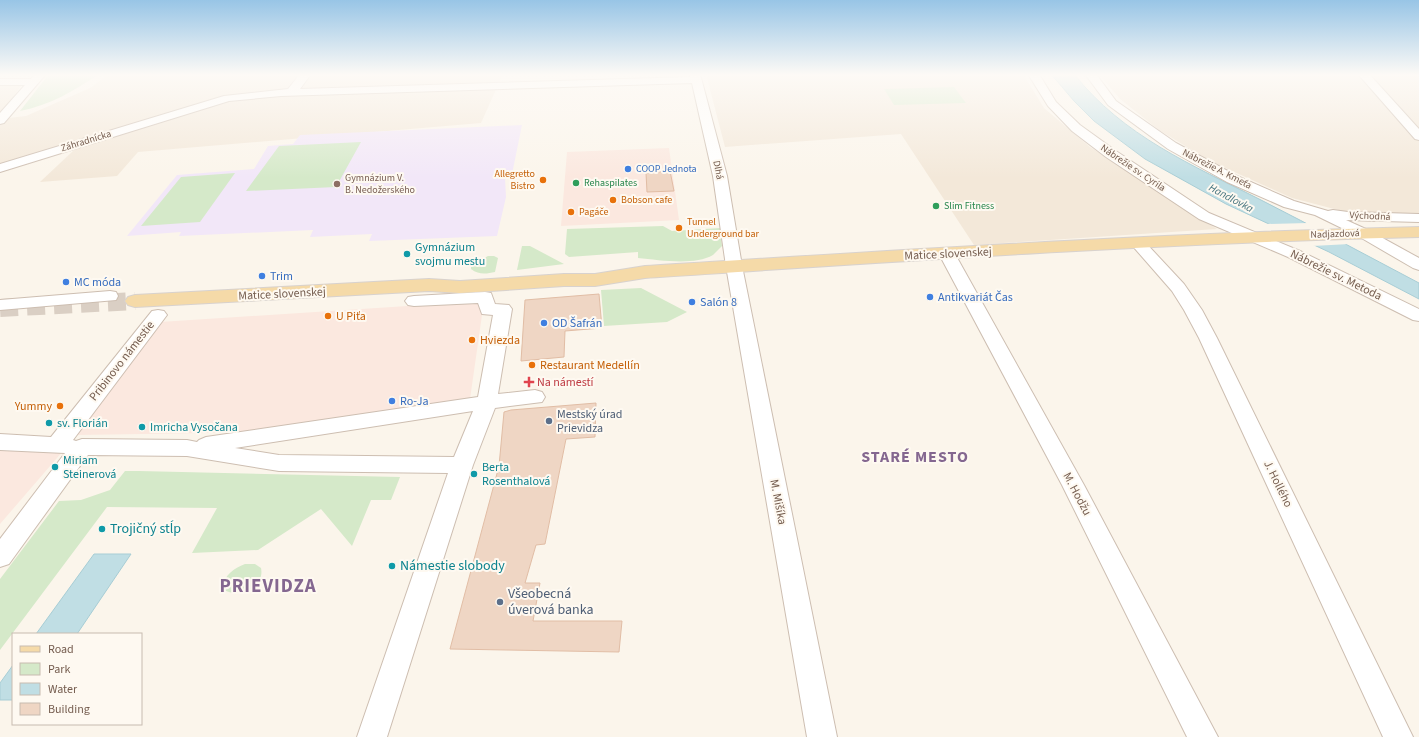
<svg xmlns="http://www.w3.org/2000/svg" width="1419" height="737" viewBox="0 0 1419 737" font-family="'Source Sans 3',sans-serif">
	<style>
		.residential { fill: #f3e8d9 }
		.commercial { fill: #fbe8df }
		.education { fill: #f2e7f8 }
		.green { fill: #d5e9c9 }
		.water { fill: #c0dee4; stroke: #a7cdd5 }
		.pier { fill: #fbf5eb }
		.building { fill: #efd6c4; stroke: #e1bda5 }
		.lines { fill: none; stroke-linecap: round; stroke-linejoin: round }
		.primary-tunnel { stroke: #dacfc4; stroke-width: 18; stroke-dasharray: 18 9; stroke-linecap: butt }
		.street-casing { stroke: #cdbeb1; stroke-width: 2 }
		.primary-casing { stroke: #d8d2ce; stroke-width: 2 }
		.street { fill: #fff; fill-rule: evenodd }
		.primary { fill: #f5daa8; fill-rule: evenodd }
		.shop-dot { fill: #3f7fe0; stroke: #fef9f1; stroke-width: 1.5 }
		.food-dot { fill: #e8710a; stroke: #fef9f1; stroke-width: 1.5 }
		.leisure-dot { fill: #2e9e5b; stroke: #fef9f1; stroke-width: 1.5 }
		.education-dot { fill: #8d6e63; stroke: #fef9f1; stroke-width: 1.5 }
		.culture-dot { fill: #0f9aa8; stroke: #fef9f1; stroke-width: 1.5 }
		.health-dot { fill: #e0444e; stroke: #fef9f1; stroke-width: 1.5 }
		.service-dot { fill: #5c6f8a; stroke: #fef9f1; stroke-width: 1.5 }
		.labels { text-anchor: middle; dominant-baseline: central; stroke-width: 4; stroke-linejoin: round; paint-order: stroke }
		.far-street-label { font-size: 10px; fill: #755d4f; stroke: #fef9f1 }
		.far-shop-label { font-size: 10px; fill: #366cbe; stroke: #fef9f1; text-anchor: start }
		.far-food-label { font-size: 10px; fill: #c56008; stroke: #fef9f1; text-anchor: start }
		.far-education-label { font-size: 10px; fill: #785e54; stroke: #fef9f1; text-anchor: start }
		.far-leisure-label { font-size: 10px; fill: #27864d; stroke: #fef9f1; text-anchor: start }
		.far-water-label { font-size: 11px; font-style: italic; fill: #47757f; stroke: #fef9f1 }
		.culture-label { font-size: 12px; fill: #0d838f; stroke: #fef9f1; text-anchor: start }
		.street-label { font-size: 12px; fill: #755d4f; stroke: #fef9f1 }
		.shop-label { font-size: 12px; fill: #366cbe; stroke: #fef9f1; text-anchor: start }
		.food-label { font-size: 12px; fill: #c56008; stroke: #fef9f1; text-anchor: start }
		.health-label { font-size: 12px; fill: #be3a42; stroke: #fef9f1; text-anchor: start }
		.service-label { font-size: 12px; fill: #4e5e75; stroke: #fef9f1; text-anchor: start }
		.near-culture-label { font-size: 14px; fill: #0d838f; stroke: #fef9f1; text-anchor: start }
		.near-service-label { font-size: 14px; fill: #4e5e75; stroke: #fef9f1; text-anchor: start }
		.district-label { font-size: 16px; font-weight: bold; letter-spacing: 1px; fill: #846790; stroke: #fef9f1 }
		.near-district-label { font-size: 19px; font-weight: bold; letter-spacing: 1px; fill: #846790; stroke: #fef9f1 }
	</style>
	<rect width="100%" height="100%" fill="#fbf5eb"/>
	<!-- residential -->
	<path class="residential" d="M109,74H503L481,123L138,152L117,176L40,182L74,150L0,164V119L26,116L90,88Z
		M706,74H1023L1044,108L1090,147L1217,229L974,245L901,134L725,147Z
		M1099,74H1419V214L1342,211L1292,198L1210,161L1159,130L1120,99Z
		M23,83L0,116V84Z"/>
	<!-- commercial -->
	<path class="commercial" d="M669,148L679,220L561,226L567,152Z
		M484,301L470,399L272,432L77,435L160,322Z
		M0,451H63L0,524Z"/>
	<!-- education -->
	<path class="education" d="M522,125L512,174L505,178L506,197L497,236L369,241L372,234L310,237L313,230L179,236L181,232L127,236L177,175L254,169L268,146L293,144L300,135Z"/>
	<!-- green -->
	<path class="green" d="M49,74H99C74,91 50,105 20,111Z
		M954,87L966,103L894,105L884,89Z
		M361,142L336,187L246,191L279,146Z
		M235,173L200,222L141,226L181,177Z
		M663,226L672,231L720,228L722,246C719,249 716,252 713,255C694,266 660,260 638,258V252L569,257L565,254L567,229Z
		M522,246H530L564,264L517,270Z
		M488,256H494L498,258L495,272C486,274 479,275 471,269V265Z
		M641,288L687,312L667,322L604,326L601,290Z
		M125,471H139L400,477L391,500H371L352,546L321,509L258,550L192,553L217,508L107,507L0,650V579L59,501L81,500L110,490Z
		M245,564H255L261,568C265,587 240,599 224,590C222,576 233,569 245,564Z"/>
	<!-- water -->
	<path class="water" d="M1051,74H1074C1123,136 1192,165 1261,200C1314,227 1366,255 1419,283V299L1329,252L1226,204L1145,159L1094,121L1074,101Z
		M94,554H131L77,634H36Z
		M13,665V700H0V683Z"/>
	<!-- pier -->
	<path class="pier" d="M1308,223L1350,244L1312,246L1265,224Z"/>
	<!-- building -->
	<path class="building" d="M670,171L674,191L647,192L646,173Z
		M599,294L602,328L565,331L564,357L521,361L525,300Z
		M596,403L595,437L566,439L545,544L536,545L525,583H540L533,621H622L619,652L450,649L499,466L504,412L511,410Z"/>
	<g class="lines">
		<!-- primary-tunnel -->
		<path class="primary-tunnel" d="M0,308L135,301"/>
		<defs>
			<path id="street" d="M35,74H46L4,123L0,124V113L25,85H0V79H31Z
				M300,74H311L300,89L690,77V74H700L727,176L742,266L837,737H807L726,266L713,176L692,83L281,96L229,101L0,172V164L224,96L288,89Z
				M1028,74H1039L1056,102L1080,125L1116,151L1209,213L1300,251L1419,309V321L1413,320L1288,257L1199,219L1106,157L1072,131L1048,106Z
				M1085,74H1096L1116,101L1176,143L1237,176L1294,201L1328,211L1333,210L1348,212L1419,214V222L1346,220L1368,230L1419,258V270L1413,268L1358,236L1315,215L1284,207L1227,182L1168,149L1108,105Z
				M1358,74H1369L1419,129V140L1415,139Z
				M1138,238L1143,240L1184,284L1202,310L1217,338L1413,737H1383L1199,338L1184,310L1172,291L1130,243L1133,240Z
				M947,249L953,251L955,254L1084,485L1218,737H1187L1062,485L939,254L941,251Z
				M110,291L116,292L118,296L116,300L0,310V300Z
				M485,292L491,293L495,304L509,305L512,309L498,394L535,390L542,392L545,397L542,402L495,408L473,465L387,737H357L448,473L279,471L187,456L88,455L9,564L0,567V539L65,453L0,450V434L51,437L152,311L158,310L164,311L167,315L73,440L76,441L82,439L187,440L197,442L199,440L206,437L478,397L493,315L482,314L478,303L414,306L408,305L405,301L408,297L414,296ZM473,411L454,457L279,455L235,448Z"/>
			<path id="primary" d="M1419,227V237C1161,243 903,261 645,278L595,286H564L460,293L429,291L135,307L128,305L125,301L128,297L135,295L429,279L460,281L564,274H595L645,266C903,250 1161,233 1419,227Z"/>
		</defs>
		<!-- street casing -->
		<use href="#street" class="street-casing"/>
		<!-- primary casing -->
		<use href="#primary" class="primary-casing"/>
		<!-- street -->
		<use href="#street" class="street"/>
		<!-- primary -->
		<use href="#primary" class="primary"/>
	</g>
	<!-- sky -->
	<linearGradient id="sky" x2="0" y2="1"><stop stop-color="#98c5e6"/><stop offset="0.42" stop-color="#fdfaf6"/><stop offset="1" stop-color="#fdfaf6" stop-opacity="0"/></linearGradient>
	<rect width="1419" height="178" fill="url(#sky)"/>
	<!-- markers -->
	<g class="shop-dot">
		<circle cx="628" cy="169" r="4"/>
		<circle cx="262" cy="276" r="4"/>
		<circle cx="66" cy="282" r="4"/>
		<circle cx="930" cy="297" r="4"/>
		<circle cx="692" cy="302" r="4"/>
		<circle cx="544" cy="323" r="4"/>
		<circle cx="392" cy="401" r="4"/>
	</g>
	<g class="food-dot">
		<circle cx="543" cy="180" r="4"/>
		<circle cx="613" cy="200" r="4"/>
		<circle cx="571" cy="212" r="4"/>
		<circle cx="679" cy="228" r="4"/>
		<circle cx="328" cy="316" r="4"/>
		<circle cx="472" cy="340" r="4"/>
		<circle cx="532" cy="365" r="4"/>
		<circle cx="60" cy="406" r="4"/>
	</g>
	<g class="leisure-dot">
		<circle cx="576" cy="183" r="4"/>
		<circle cx="936" cy="206" r="4"/>
	</g>
	<circle class="education-dot" cx="337" cy="184" r="4"/>
	<g class="culture-dot">
		<circle cx="407" cy="254" r="4"/>
		<circle cx="49" cy="423" r="4"/>
		<circle cx="142" cy="427" r="4"/>
		<circle cx="55" cy="467" r="4"/>
		<circle cx="474" cy="474" r="4"/>
		<circle cx="102" cy="529" r="4"/>
		<circle cx="392" cy="566" r="4"/>
	</g>
	<path class="health-dot" d="M527 376h4v4h4v4h-4v4h-4v-4h-4v-4h4z"/>
	<g class="service-dot">
		<circle cx="549" cy="421" r="4"/>
		<circle cx="500" cy="602" r="4"/>
	</g>
	<g class="labels">
		<!-- far-street labels -->
		<g class="far-street-label">
			<text transform="translate(86 141) rotate(-17)">Záhradnícka</text>
			<text transform="translate(1133 168) rotate(34)">Nábrežie sv. Cyrila</text>
			<text transform="translate(1217 169) rotate(27)">Nábrežie A. Kmeťa</text>
			<text transform="translate(718 170) rotate(79)">Dlhá</text>
			<text transform="translate(1370 216) rotate(3)">Východná</text>
			<text transform="translate(1335 234) rotate(-2)">Nadjazdová</text>
		</g>
		<!-- far-shop labels -->
		<g class="far-shop-label">
			<text x="636" y="169">COOP Jednota</text>
		</g>
		<!-- far-food labels -->
		<g class="far-food-label">
			<text x="535" y="174" text-anchor="end">Allegretto<tspan x="535" dy="12">Bistro</tspan></text>
			<text x="621" y="200">Bobson cafe</text>
			<text x="579" y="212">Pagáče</text>
			<text x="687" y="222">Tunnel<tspan x="687" dy="12">Underground bar</tspan></text>
		</g>
		<!-- far-education labels -->
		<g class="far-education-label">
			<text x="345" y="178">Gymnázium V.<tspan x="345" dy="12">B. Nedožerského</tspan></text>
		</g>
		<!-- far-leisure labels -->
		<g class="far-leisure-label">
			<text x="584" y="183">Rehaspilates</text>
			<text x="944" y="206">Slim Fitness</text>
		</g>
		<!-- far-water labels -->
		<g class="far-water-label">
			<text transform="translate(1231 198) rotate(28)">Handlovka</text>
		</g>
		<!-- culture labels -->
		<g class="culture-label">
			<text x="415" y="247">Gymnázium<tspan x="415" dy="14">svojmu mestu</tspan></text>
			<text x="57" y="423">sv. Florián</text>
			<text x="150" y="427">Imricha Vysočana</text>
			<text x="63" y="460">Miriam<tspan x="63" dy="14">Steinerová</tspan></text>
			<text x="482" y="467">Berta<tspan x="482" dy="14">Rosenthalová</tspan></text>
		</g>
		<!-- street labels -->
		<g class="street-label">
			<text transform="translate(948 254) rotate(-3)">Matice slovenskej</text>
			<text transform="translate(1336 275) rotate(26)">Nábrežie sv. Metoda</text>
			<text transform="translate(282 294) rotate(-3)">Matice slovenskej</text>
			<text transform="translate(122 361) rotate(-52)">Pribinovo námestie</text>
			<text transform="translate(1278 484) rotate(64)">J. Hollého</text>
			<text transform="translate(1077 494) rotate(62)">M. Hodžu</text>
			<text transform="translate(778 502) rotate(79)">M. Mišíka</text>
		</g>
		<!-- shop labels -->
		<g class="shop-label">
			<text x="270" y="276">Trim</text>
			<text x="74" y="282">MC móda</text>
			<text x="938" y="297">Antikvariát Čas</text>
			<text x="700" y="302">Salón 8</text>
			<text x="552" y="323">OD Šafrán</text>
			<text x="400" y="401">Ro-Ja</text>
		</g>
		<!-- food labels -->
		<g class="food-label">
			<text x="336" y="316">U Piťa</text>
			<text x="480" y="340">Hviezda</text>
			<text x="540" y="365">Restaurant Medellín</text>
			<text x="52" y="406" text-anchor="end">Yummy</text>
		</g>
		<!-- health labels -->
		<g class="health-label">
			<text x="537" y="382">Na námestí</text>
		</g>
		<!-- service labels -->
		<g class="service-label">
			<text x="557" y="414">Mestský úrad<tspan x="557" dy="14">Prievidza</tspan></text>
		</g>
		<!-- near-culture labels -->
		<g class="near-culture-label">
			<text x="110" y="529">Trojičný stĺp</text>
			<text x="400" y="566">Námestie slobody</text>
		</g>
		<!-- near-service labels -->
		<g class="near-service-label">
			<text x="508" y="594">Všeobecná<tspan x="508" dy="16">úverová banka</tspan></text>
		</g>
		<!-- district labels -->
		<g class="district-label">
			<text x="915" y="457">STARÉ MESTO</text>
		</g>
		<!-- near-district labels -->
		<g class="near-district-label">
			<text x="268" y="586">PRIEVIDZA</text>
		</g>
	</g>
	<!-- legend -->
	<rect x="12" y="633" width="130" height="92" fill="#fef9f1" stroke="#c7bbb0"/>
	<rect x="20" y="646" width="20" height="6" fill="#f5daa8" stroke="#c7bbb0"/>
	<text x="48" y="653" font-size="12" fill="#755d4f">Road</text>
	<rect x="20" y="663" width="20" height="12" fill="#d5e9c9" stroke="#c7bbb0"/>
	<text x="48" y="673" font-size="12" fill="#755d4f">Park</text>
	<rect x="20" y="683" width="20" height="12" fill="#c0dee4" stroke="#c7bbb0"/>
	<text x="48" y="693" font-size="12" fill="#755d4f">Water</text>
	<rect x="20" y="703" width="20" height="12" fill="#efd6c4" stroke="#c7bbb0"/>
	<text x="48" y="713" font-size="12" fill="#755d4f">Building</text>
</svg>
